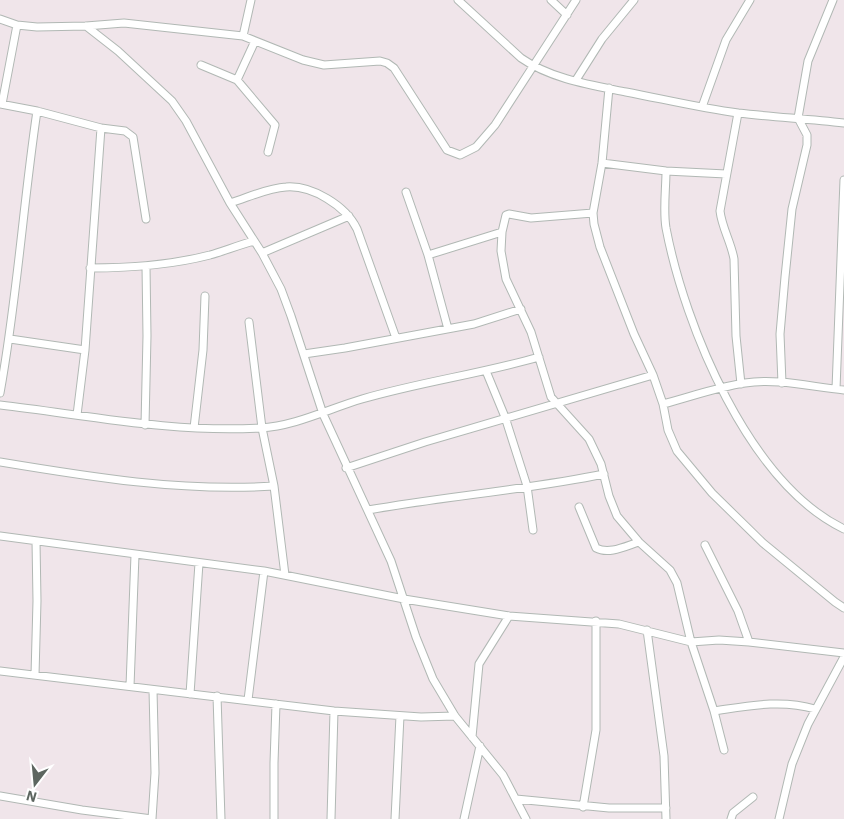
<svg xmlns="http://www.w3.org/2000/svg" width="844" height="819" viewBox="0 0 844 819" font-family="'IBM Plex Sans',sans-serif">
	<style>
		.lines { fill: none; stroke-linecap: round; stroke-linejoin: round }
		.street-casing { stroke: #b1b8b4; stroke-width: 9 }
		.street { stroke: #fff; stroke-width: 7 }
	</style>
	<rect width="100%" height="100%" fill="#f0e5ea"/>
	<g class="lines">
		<defs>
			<path id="street" d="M458,0L521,58C551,79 591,85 626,92C663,99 700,108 738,113C773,117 809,119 844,123
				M551,0L567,15
				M0,19L17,25L37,27L86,26L124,23L243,36L303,60L324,65L380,61L387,63L394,68L447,150L460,155L476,147L495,125L576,0
				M86,26L118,51L172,101L186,121L230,203L262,253L281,289L291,316L323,414L391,561L416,637L433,679L455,716L503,775L526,819
				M243,36L251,0
				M255,41L237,80L275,125L268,152
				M201,65L237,80
				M576,80L602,39L634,0
				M609,88L602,163L593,213L594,224L600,247L634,334L653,375L663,404L668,430L677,451L712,493L763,543L835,602L844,608
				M0,104L37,111L101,128L85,350L77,415
				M2,104L17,25
				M702,107L726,40L750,0
				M738,113L720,211C722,228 731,242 734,259L736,336L741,384
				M101,128L125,131L133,137L146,219
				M602,163L666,171L726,174
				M666,171C666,189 663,210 666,228C685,327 749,483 844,529
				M406,192L428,255
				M230,203C247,198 267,188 286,187C312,185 346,206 357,229L396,338
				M593,213L531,218L509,214L506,215L502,232L501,251L506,279L531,332L551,397L589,439L601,464L609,496L617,516L639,542L670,570L677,583L691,642L714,711L724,750
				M262,253L349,216
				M90,268C130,268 171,265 210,255C224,251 239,245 254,241
				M249,322L262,428L274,486L285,575
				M448,329L428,255L502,232
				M10,339L85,350
				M304,354L345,348L474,324L521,309
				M486,371L505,417L527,486L533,530
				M782,383L780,334L785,277L792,209L807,145V135L798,118L808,61L833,0
				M836,389L844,180
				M0,393C17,300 23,205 37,111
				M663,404C690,397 717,387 745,383C777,378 812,387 844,390
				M0,405C86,415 172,433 260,428C296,426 328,409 362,399C420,382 480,374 539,357
				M145,425L147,336L146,266
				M194,428L203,350L205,296
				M0,462C90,477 182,492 274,486
				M346,468L425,442L653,375
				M579,507L596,548C609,555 626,546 639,542
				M368,510C447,496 526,490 604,474
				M0,536L264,571L404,599L509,616L619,624L691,642L719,640L749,642L844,653
				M705,545L738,611L749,642
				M647,630L664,756L666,819
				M0,671L334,711L421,717L455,716
				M35,675L37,601L36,541
				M130,686L135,555
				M190,694L199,563
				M217,696L221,819
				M248,700L264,571
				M714,711C748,706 781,699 815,709
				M472,737L479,664L509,616
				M0,796L82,810L152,819L155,773L153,690
				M516,799L609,808H666
				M583,807L596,730V621
				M274,819V763L276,704
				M331,819L334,711
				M395,819L400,716
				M464,819L480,746
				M731,819L733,813L753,797
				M779,819L792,764L808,724L844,657"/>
		</defs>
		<!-- street casing -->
		<use href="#street" class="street-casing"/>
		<!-- street -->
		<use href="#street" class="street"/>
	</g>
	<!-- north arrow -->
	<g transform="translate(35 784) rotate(196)" stroke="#ffffff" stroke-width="4" paint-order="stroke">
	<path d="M0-4L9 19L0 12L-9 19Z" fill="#5d6660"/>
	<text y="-8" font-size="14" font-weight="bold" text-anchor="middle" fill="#5d6660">N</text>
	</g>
</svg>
